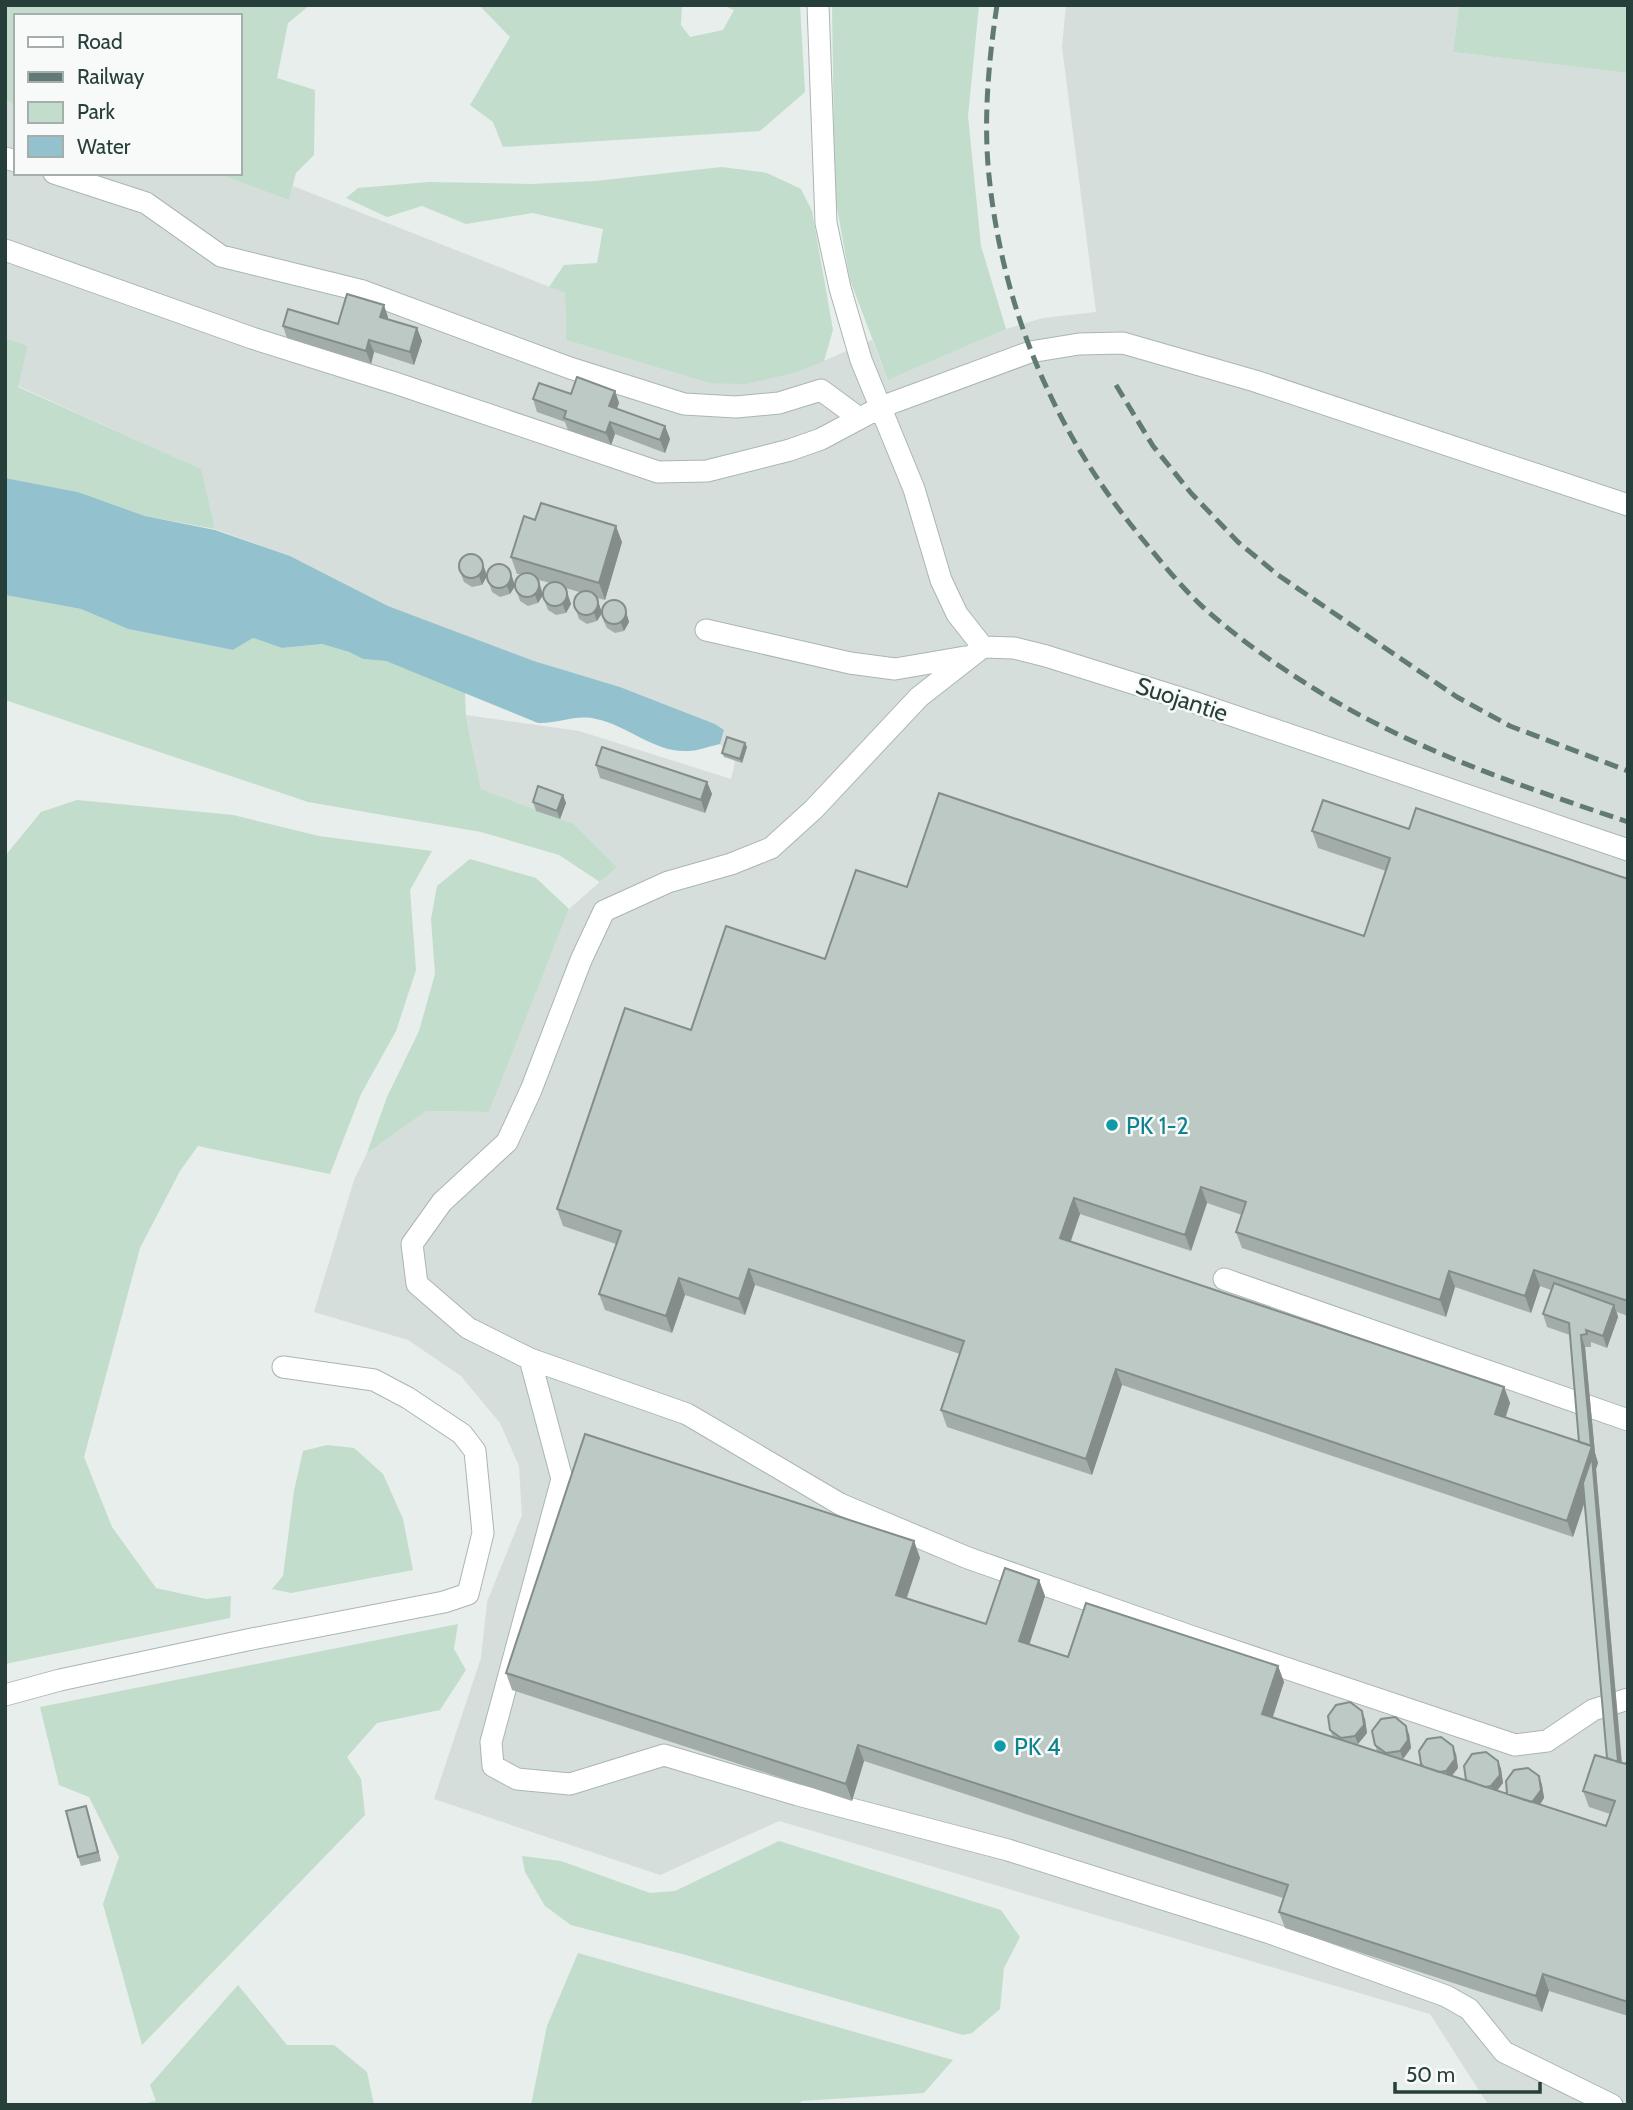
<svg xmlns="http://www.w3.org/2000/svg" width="1633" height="2110" viewBox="0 0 1633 2110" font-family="Cabin,sans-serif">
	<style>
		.built { fill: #d5deda }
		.green { fill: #c2ddcb }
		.water { fill: #94c1ce }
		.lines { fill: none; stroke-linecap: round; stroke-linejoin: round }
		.minor-casing { stroke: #aab6b2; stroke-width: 23 }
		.minor { stroke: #fff; stroke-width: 21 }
		.rail { stroke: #627a75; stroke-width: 5; stroke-dasharray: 14 7; stroke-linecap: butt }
		.wall { fill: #a2ada9; fill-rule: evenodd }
		.shaded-wall { fill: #848d89 }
		.building { fill: #bcc9c4; stroke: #848d89; stroke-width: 2 }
		.culture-dot { fill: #0f9aa8; stroke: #f7faf9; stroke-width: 2.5 }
		.labels { text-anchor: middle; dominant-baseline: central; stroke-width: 5; stroke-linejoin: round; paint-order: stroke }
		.street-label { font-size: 24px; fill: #273f3a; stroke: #f7faf9 }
		.culture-label { font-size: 24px; fill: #0d838f; stroke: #f7faf9; text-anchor: start }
	</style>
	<rect width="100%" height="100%" fill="#e7eeeb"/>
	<!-- built -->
	<path class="built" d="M1066,5H1459L1453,52L1628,73V2105L1487,2103L1430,2014L779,1821L660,1875L434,1799L481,1658L487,1602L522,1515L519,1466L500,1423L461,1376L408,1340L314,1312L354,1180L367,1153L425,1111L489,1112L569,909L617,867L574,824L481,789L466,715L579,731L731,779L735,762L720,744L724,731L715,724L620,687L534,661L388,606L290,556L215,529L200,469L18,386L28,346L5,338V100L16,104V173H215L289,200L293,186L565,293L566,340L709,383L798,372L872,340L888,380L1006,329L1043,318L1096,312L1062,47Z"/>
	<!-- green -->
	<path class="green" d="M5,5H310L288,23L277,78L315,90L314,155L296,173L289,200L215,173H240V16H16V104L5,100Z
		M479,5H682L681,25L690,37L723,30L734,10L723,5H800L805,92L760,131L503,147L493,122L470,105L510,37Z
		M832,5H979L968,116L981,246L1006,329L888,380L850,280L835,196Z
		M1459,5H1628V73L1453,52Z
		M722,167L767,173L801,189L812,211L833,330L824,361L798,372L745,384L709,383L566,340L565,293L549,287L564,265L597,263L603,229L533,213L466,224L422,206L387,217L346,198L358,188L429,182L531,184L596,181Z
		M5,338L28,346L18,387L201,469L215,529L145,516L78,492L5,478Z
		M5,595L81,609L128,629L233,650L253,638L282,648L322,644L349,652L363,659L386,661L465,692L466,716L481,789L574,824L617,867L600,882L559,855L481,832L308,802L5,700Z
		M77,800L233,815L319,836L432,851L410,890L416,970L396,1031L361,1094L330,1174L198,1146L180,1171L140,1248L84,1457L112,1527L156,1588L206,1599L231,1596L230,1618L5,1664V856L41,812Z
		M470,859L536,878L569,909L489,1112L426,1111L367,1153L387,1097L419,1031L435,974L431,919L437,886Z
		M327,1445L354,1448L383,1474L403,1519L413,1570L291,1593L272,1589L283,1576L294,1491L303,1451Z
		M458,1624L454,1649L466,1670L440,1710L377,1723L347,1757L361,1779L365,1815L142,2045L103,1904L119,1857L89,1797L59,1785L40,1707Z
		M779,1841L1001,1910L1020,1937L1004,1968L1000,2009L972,2033L963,2035L686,1955L571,1925L545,1906L525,1872L522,1856L561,1861L650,1893L675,1891Z
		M578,1953L953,2060L924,2093L802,2101L797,2105H531L547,2026Z
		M238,1985L287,2045H334L367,2072L374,2105H138L156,2101L150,2085Z"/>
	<!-- water -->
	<path class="water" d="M5,478L78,492L145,516L215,530L290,556L388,606L534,661L620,687L715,724L724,730L720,744C710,746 698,751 688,751C655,753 627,725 596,719C576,714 558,724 538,723L386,661L363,659L349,652L322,644L282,648L253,638L233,650L128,629L81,609L5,595Z"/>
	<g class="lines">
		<defs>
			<path id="minor" d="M818,5L826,223L840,288L861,360L914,489L941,580L957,614L983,647L1014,648L1046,656L1190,701L1628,850
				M5,158L16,161
				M54,173L146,203L221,256L363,291L570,368L684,404L736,407L779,403L821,390L859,418
				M5,250L252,338L398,384L658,472L707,471L790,450L821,439L881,407L1030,352L1079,344L1123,343L1255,381L1628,505
				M706,630L850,663L895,669L965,657
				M983,647L919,697L814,809L771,848L731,864L668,882L604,911L581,960L531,1090L507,1142L442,1202L412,1244L417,1284L468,1328L530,1359L687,1414L840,1504L968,1558L1193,1637L1515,1745L1547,1741L1593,1710L1628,1699
				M1224,1279L1628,1420
				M530,1359L562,1479L491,1742L493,1766L517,1779L570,1784L664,1755L798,1795L1008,1850L1270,1933L1446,1996L1469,2009L1504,2052L1612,2105
				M5,1695L60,1680L247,1640L444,1602L468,1594L483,1533L475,1451L462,1434L408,1398L374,1380L283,1367"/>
		</defs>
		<!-- minor casing -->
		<use href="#minor" class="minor-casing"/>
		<!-- minor -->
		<use href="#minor" class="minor"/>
		<!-- rail -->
		<path class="rail" d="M997,5C989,58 984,112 988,165C1000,305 1054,433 1144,541C1163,564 1183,589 1205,609C1251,650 1321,696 1377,724C1458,765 1542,793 1628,822
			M1116,385L1153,446L1191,493L1238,542L1278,575L1457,697L1510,726L1628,771"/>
	</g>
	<!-- wall -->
	<path class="wall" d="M388,317V319L417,328L422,341L414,365L374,352L371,364L287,338L283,326L338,324Z
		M615,391L619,403L617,409L665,426L670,439L665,453L615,434L611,445L568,430L565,422L537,412L533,399L571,394Z
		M622,542L605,600L597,598L602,613L597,621L587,624L579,619L576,610L579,592L566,588L571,604L566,613L556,615L548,610L545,602L550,583L539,580L543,595L538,603L528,606L520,601L517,592L520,574H517L511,557Z
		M484,567L487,576L482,585L472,587L464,582L461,574Z
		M512,576L515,586L510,594L500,597L492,592L489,583Z
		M624,605L629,622L624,631L615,633L607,628L603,620Z
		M745,743L747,747L742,763L724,757L722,753Z
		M596,765L707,782L712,794L705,813L600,778Z
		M563,795L566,803L560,819L536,811L533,802Z
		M1409,829L1628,879V1316L1617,1312L1618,1317L1607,1348L1591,1342V1347H1585L1595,1453L1598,1463L1596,1469L1622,1763L1626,1764L1628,1758V2016L1549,1991L1542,2012L1285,1928L1279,1912L1283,1898L864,1761L852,1801L512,1690L506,1673L914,1541L920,1558L907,1598L986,1624L1039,1580L1045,1596L1029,1645L1068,1657L1278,1666L1284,1682L1273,1717L1333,1737L1330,1730L1365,1719L1367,1733L1358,1744L1356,1745L1377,1751L1375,1745L1409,1734L1411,1748L1403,1759L1421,1766L1456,1754L1458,1768L1452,1776L1466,1781L1498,1761L1501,1769L1503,1783L1497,1791L1507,1794L1539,1776L1542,1785L1544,1798L1540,1805L1606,1826L1610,1814L1589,1807L1583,1791L1607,1758L1584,1504L1573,1537L1122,1385L1092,1475L947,1427L941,1410L960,1354L755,1285L745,1315L685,1295L672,1333L605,1310L599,1294L616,1244L563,1226L557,1209L691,1030L825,959L907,887L1364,936L1386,871L1318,848L1312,831ZM1207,1203L1242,1215L1236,1232L1242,1248L1446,1317L1455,1287L1531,1313L1540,1286L1551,1290L1543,1314L1547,1327L1570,1335L1579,1442L1506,1417L1510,1403L1504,1387L1071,1241L1080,1214L1191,1251Z
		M86,1806L101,1861L81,1866L78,1857Z"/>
	<!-- shaded-wall -->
	<path class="shaded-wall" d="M384,305L388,317L385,329L380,317Z
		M417,328L422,341L414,365L410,352Z
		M369,340L374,352L371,364L366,351Z
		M615,391L619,403L613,418L609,406Z
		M610,422L615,434L611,445L606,433Z
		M665,426L670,439L665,453L660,440Z
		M616,526L622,542L605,600L599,583Z
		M481,558L487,576L482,585L479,576Z
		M509,568L515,586L510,594L507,586Z
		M537,577L543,595L538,603L535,595Z
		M565,587L571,604L566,613L563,605Z
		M596,595L602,613L597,621L594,613Z
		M624,605L629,622L624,631L621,623Z
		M745,743L747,747L742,763L740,759Z
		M707,782L712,794L705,813L701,800Z
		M563,795L566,803L560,819L557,811Z
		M1201,1187L1207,1203L1191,1251L1185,1235Z
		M1074,1198L1080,1214L1066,1254L1060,1238Z
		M749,1269L755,1285L745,1315L739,1299Z
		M1534,1270L1540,1286L1531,1313L1525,1296Z
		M1449,1271L1455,1287L1446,1317L1440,1300Z
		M679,1278L685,1295L672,1333L666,1316Z
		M1614,1305L1618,1317L1607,1348L1603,1336Z
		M1581,1335L1585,1347L1595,1453L1598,1463L1596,1469L1623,1778L1619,1766L1593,1477L1573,1537L1567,1521L1591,1450Z
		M1116,1369L1122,1385L1092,1475L1086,1459Z
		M1504,1387L1510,1403L1501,1430L1495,1414Z
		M914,1541L920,1558L902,1611L896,1595Z
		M1039,1580L1045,1596L1025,1658L1019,1641Z
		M1278,1666L1284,1682L1268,1731L1262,1714Z
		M1362,1711L1365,1719L1367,1733L1358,1744L1355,1736Z
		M1406,1726L1409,1734L1411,1748L1403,1759L1400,1751Z
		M858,1745L864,1761L852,1801L846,1784Z
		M1453,1746L1456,1754L1458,1768L1449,1779L1446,1771Z
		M1498,1761L1501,1769L1503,1783L1494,1794L1491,1786Z
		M1539,1776L1542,1785L1544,1798L1536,1810L1533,1801Z
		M86,1806L89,1815L101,1861L98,1852Z
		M1543,1974L1549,1991L1542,2012L1536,1996Z"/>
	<!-- building -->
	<path class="building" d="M347,294L384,305L380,317L417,328L410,352L369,340L366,351L283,326L288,309L338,324Z
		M577,377L615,391L609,406L665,426L660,440L610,422L606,433L564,418L566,411L533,399L539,383L571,394Z
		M541,503L616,526L599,583L511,557L524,516L535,520Z
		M459 566a12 12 0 1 1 24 0a12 12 0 1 1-24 0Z
		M487 576a12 12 0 1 1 24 0a12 12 0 1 1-24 0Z
		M515 585a12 12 0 1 1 24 0a12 12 0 1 1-24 0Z
		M543 594a12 12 0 1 1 24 0a12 12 0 1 1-24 0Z
		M574 603a12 12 0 1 1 24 0a12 12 0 1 1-24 0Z
		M602 612a12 12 0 1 1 24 0a12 12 0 1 1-24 0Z
		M727,737L745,743L740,759L722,753Z
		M602,747L707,782L701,800L596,765Z
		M538,786L563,795L557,811L533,802Z
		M939,793L1364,936L1390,858L1312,831L1323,800L1409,829L1416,808L1628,879V1301L1534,1270L1525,1296L1449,1271L1440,1300L1236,1232L1246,1202L1201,1187L1185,1235L1074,1198L1060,1238L1504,1387L1495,1414L1592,1446L1567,1521L1116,1369L1086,1459L941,1410L964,1341L749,1269L739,1299L679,1278L666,1316L599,1294L621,1231L557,1209L625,1008L691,1030L726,926L825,959L856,870L907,887Z
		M1554,1283L1614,1305L1603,1336L1586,1330L1587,1334L1581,1335L1591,1446L1579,1442L1569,1323L1543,1314Z
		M585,1434L914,1541L896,1595L986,1624L1005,1568L1039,1580L1019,1641L1068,1657L1086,1603L1278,1666L1262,1714L1606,1826L1615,1801L1583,1791L1595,1755L1626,1764L1628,1758V2002L1543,1974L1536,1996L1279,1912L1288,1885L858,1745L846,1784L506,1673Z
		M1592,1457L1618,1762L1607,1758L1583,1483Z
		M1350,1702L1362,1711L1364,1725L1355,1736L1341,1738L1330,1730L1328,1716L1336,1705Z
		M1395,1717L1406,1726L1408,1740L1400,1751L1386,1753L1375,1745L1372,1731L1381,1719Z
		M1441,1737L1453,1746L1455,1759L1446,1771L1439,1772L1424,1767L1421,1764L1419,1751L1427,1739Z
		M1486,1752L1498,1761L1500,1775L1491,1786L1485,1787L1466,1780L1464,1766L1472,1754Z
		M1528,1768L1539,1776L1541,1790L1533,1801L1531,1802L1507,1794L1506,1781L1514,1770Z
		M86,1806L98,1852L78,1857L66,1811Z"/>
	<!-- markers -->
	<g class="culture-dot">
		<circle cx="1112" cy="1125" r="7"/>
		<circle cx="1000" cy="1746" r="7"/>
	</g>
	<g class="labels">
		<!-- street labels -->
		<g class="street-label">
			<text transform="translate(1182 699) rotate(18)">Suojantie</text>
		</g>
		<!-- culture labels -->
		<g class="culture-label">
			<text x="1126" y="1125">PK 1-2</text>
			<text x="1014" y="1746">PK 4</text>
		</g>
	</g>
	<!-- border -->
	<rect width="1633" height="2110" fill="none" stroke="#273f3a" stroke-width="14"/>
	<!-- legend -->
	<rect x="14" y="14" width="228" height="161" fill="#f7faf9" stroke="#a4afad" stroke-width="2"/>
	<rect x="28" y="37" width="35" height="10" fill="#ffffff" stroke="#a4afad" stroke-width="2"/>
	<text x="77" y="49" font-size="21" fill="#273f3a">Road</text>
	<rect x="28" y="72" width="35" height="10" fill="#627a75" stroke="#a4afad" stroke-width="2"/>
	<text x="77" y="84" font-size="21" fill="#273f3a">Railway</text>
	<rect x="28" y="102" width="35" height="21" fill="#c2ddcb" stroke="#a4afad" stroke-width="2"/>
	<text x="77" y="119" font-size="21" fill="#273f3a">Park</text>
	<rect x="28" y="136" width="35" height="21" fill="#94c1ce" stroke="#a4afad" stroke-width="2"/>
	<text x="77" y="154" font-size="21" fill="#273f3a">Water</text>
	<!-- scale -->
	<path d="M1395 2082v10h145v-10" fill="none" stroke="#273f3a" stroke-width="3.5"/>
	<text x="1406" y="2082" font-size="21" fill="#273f3a" stroke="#f7faf9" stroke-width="5" paint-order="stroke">50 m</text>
</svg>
